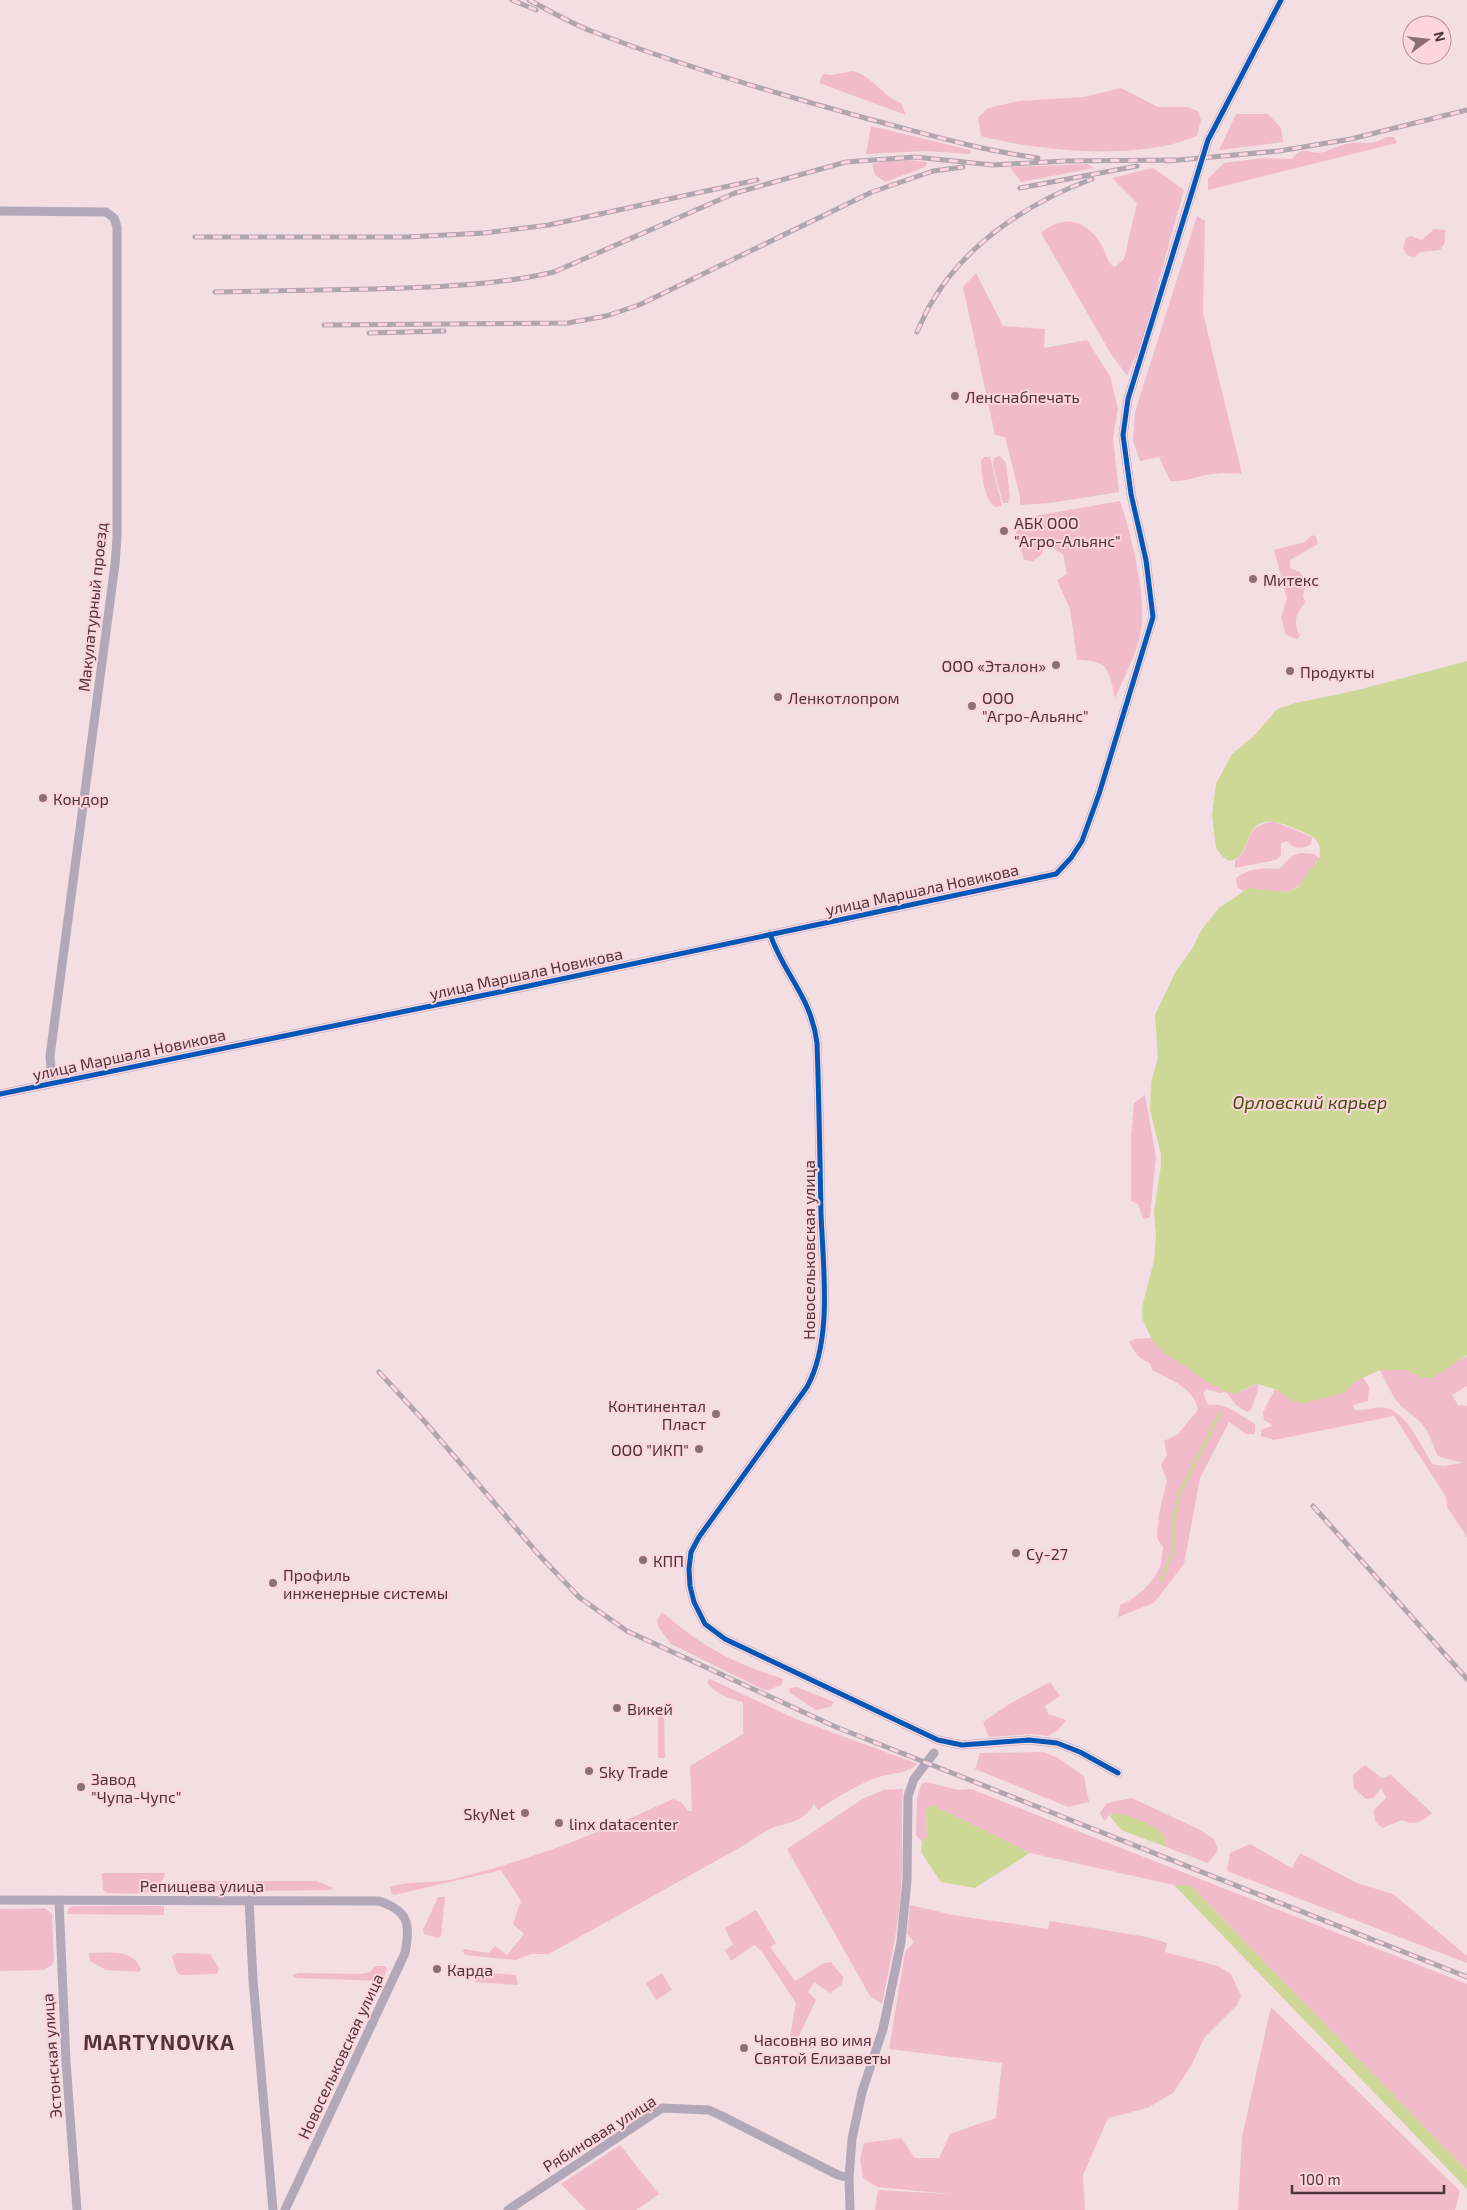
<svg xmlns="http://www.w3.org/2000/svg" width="1467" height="2210" viewBox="0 0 1467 2210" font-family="'Exo 2',sans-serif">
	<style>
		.green { fill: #f1bbcb }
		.water { fill: #ced896 }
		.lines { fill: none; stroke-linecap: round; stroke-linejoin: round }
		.stream { stroke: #ced896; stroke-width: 3 }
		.street { stroke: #b2a8b7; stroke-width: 9 }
		.rail-casing { stroke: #b1a5af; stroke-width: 5 }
		.rail { stroke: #fcd5df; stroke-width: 3; stroke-dasharray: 9; stroke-linecap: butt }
		.cycleway-casing { stroke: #fcd5df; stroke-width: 8 }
		.cycleway { stroke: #0057b8; stroke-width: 5 }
		.poi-dot { fill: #887076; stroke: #fcd5df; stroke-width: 2 }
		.labels { text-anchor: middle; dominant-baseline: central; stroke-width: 4; stroke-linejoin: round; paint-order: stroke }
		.poi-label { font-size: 16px; fill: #4e343c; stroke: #fcd5df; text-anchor: start }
		.street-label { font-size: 16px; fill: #4e343c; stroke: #fcd5df }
		.water-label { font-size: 18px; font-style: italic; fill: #435006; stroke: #fcd5df }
		.district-label { font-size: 21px; font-weight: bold; letter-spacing: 1px; fill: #4e343c; stroke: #fcd5df }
	</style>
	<rect width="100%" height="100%" fill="#f3dee3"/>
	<!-- green -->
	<path class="green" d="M853,71C873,76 882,96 901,103L906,115L819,83L823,74L832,75Z
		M1121,88L1158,107H1187L1198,111L1201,120L1197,136C1186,140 1175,144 1164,146C1108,157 1035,150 981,136L978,118L988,108L1019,101L1084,97Z
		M1236,114H1268L1281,128L1283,142L1219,150Z
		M871,126L970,150L971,154L926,151L866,154Z
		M1386,137H1394L1397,143L1208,190V179L1224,163L1262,158L1292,159C1305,143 1309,156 1324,152C1333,149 1341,144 1351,143C1365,142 1372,146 1386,137Z
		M900,159L927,162L925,167L885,182L875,175L872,164Z
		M1087,164L1094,168L1021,182L1010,167Z
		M1153,168L1184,190L1142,341L1127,376L1111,354L1041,233C1063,214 1086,219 1101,244C1106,252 1107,264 1115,267L1124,259L1137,203L1112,178Z
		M1197,216L1205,221L1203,313L1242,474C1230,473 1218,473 1206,475C1193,478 1184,482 1170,481L1159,457L1140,461L1133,440L1135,412Z
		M1434,229L1445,230V243L1440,250L1421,252L1414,257L1407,255L1403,248L1406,238L1411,236L1422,240Z
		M976,273L1003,326L1045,329L1044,348L1087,340L1110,376L1118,409L1113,438L1119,492L1050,503L1020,505V497L1005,437L995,435L963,287Z
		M1000,456L1006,463L1010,498L1008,503H1003L993,466L994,458Z
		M984,457H990L1002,506L995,507C983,497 982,475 981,460Z
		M1120,501C1131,533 1147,597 1141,630C1137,654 1125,675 1115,698C1109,669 1108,660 1077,660L1070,609L1057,580L1067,574L1063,554L1045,544L1042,554L1033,561L1024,560L1016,532L1034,516Z
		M1312,535L1316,537L1318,544L1290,560V568L1300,572L1307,582L1303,595L1305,603C1295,615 1293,622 1300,636L1297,639L1286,635L1281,617L1287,599L1274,550L1305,542Z
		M1273,821L1312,837L1311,844C1301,850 1294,849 1287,841L1281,843V855L1276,860L1235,868V861C1254,846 1241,827 1273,821Z
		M1301,853L1314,854L1319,858C1311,867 1306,881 1297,887C1280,900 1260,883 1243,891L1237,887L1236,878C1248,869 1265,867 1279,869L1293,855Z
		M1145,1095L1156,1157L1150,1217L1143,1219L1138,1204L1131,1201V1138L1134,1103Z
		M1151,1338L1165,1353L1226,1392L1242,1391L1258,1384V1390L1251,1410L1247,1412L1237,1406L1226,1392L1219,1393L1207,1389L1203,1393L1208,1405C1226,1402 1239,1415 1255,1424V1434H1246L1229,1422L1200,1478L1184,1564L1154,1603L1118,1617L1120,1605C1136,1599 1153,1583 1160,1567C1162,1561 1162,1553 1163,1547L1157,1538L1159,1514L1167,1480L1161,1465L1167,1455L1164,1441L1178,1434L1198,1410C1194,1387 1170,1380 1152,1370L1150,1363C1139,1359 1135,1353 1129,1342L1134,1339Z
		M1467,1356V1386L1452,1395L1458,1405L1467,1406V1537L1447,1507L1446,1497L1394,1416L1274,1440L1261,1436V1430L1272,1426L1271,1424L1264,1420L1263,1412L1275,1389L1343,1393L1354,1382L1363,1377L1369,1387L1368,1401L1353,1405L1355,1410C1365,1411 1376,1406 1386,1408C1405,1411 1423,1448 1432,1464L1443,1466L1462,1463L1438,1456C1434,1449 1429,1432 1425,1428C1419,1419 1410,1414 1402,1407C1392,1397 1386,1382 1380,1370H1406L1424,1378H1433L1448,1366Z
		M662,1612C704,1648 731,1662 783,1679L781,1685L766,1691L671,1644L659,1628L657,1620Z
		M710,1679L796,1719L918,1764C907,1774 890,1773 875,1778C855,1786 836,1798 818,1810L814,1804C803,1824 788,1821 770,1829C761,1833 748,1843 739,1848L549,1954H531L516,1960L465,1955L463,1952L464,1949L489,1953L495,1946L507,1955L524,1934L513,1924L521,1901L501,1870L394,1895L391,1893L390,1887C411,1880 433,1884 454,1879C531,1860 602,1832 673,1799L682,1803L688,1811H692L690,1766L743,1734V1702C731,1699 712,1693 707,1681Z
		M1050,1682L1060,1696L1045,1706L1048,1714L1066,1720L1058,1730L1048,1736L1031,1734L989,1737L983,1722L1011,1703Z
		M797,1687L834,1702L831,1707L816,1710L790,1693L789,1688Z
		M658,1716H664L665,1758H658Z
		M1043,1752L1058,1758L1084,1776L1089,1802L1068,1807L975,1769L980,1753Z
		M1365,1765L1382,1778L1391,1775L1432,1813C1421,1822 1415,1826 1402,1820L1382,1828L1375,1821L1374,1810L1386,1798L1381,1788L1373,1798L1366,1799L1354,1788L1353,1775Z
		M926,1782L958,1790L971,1789L1467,1984V2171L1190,1885H1174L1030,1853L933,1805L926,1810L927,1837L922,1842L916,1835L917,1798L921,1784Z
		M903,1789C900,1823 904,1856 901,1890C899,1928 889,1966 882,2004L870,1996L787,1849L864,1798L884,1790Z
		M1132,1798L1200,1830L1214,1839L1218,1850L1208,1863L1166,1847L1165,1837L1112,1813L1104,1821L1100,1813L1107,1803Z
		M1250,1844L1292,1868L1300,1853L1357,1883L1393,1894L1467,1956V1963L1227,1871L1230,1853Z
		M102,1873H165C159,1901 130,1892 107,1893L103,1890Z
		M191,1881H229L233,1886L229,1889L195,1893L189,1889Z
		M253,1881H316L334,1888L330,1890L251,1891L247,1888V1884Z
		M438,1897H445L441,1936L438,1938L424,1934L423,1930Z
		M910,1905L953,1915L1048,1929L1050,1921L1147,1937L1167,1943L1165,1952L1218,1966L1231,1974L1241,1996L1237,2005L1204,2038L1192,2064L1173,2093L1147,2108L1108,2118L1083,2175L1085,2210H875L878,2190L950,2194L877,2187L863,2178L860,2158L864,2143L901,2138L915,2158H939L950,2134L996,2118L1002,2063L889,2049L905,1952L914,1942L907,1934Z
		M74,1906H164V1915L67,1914L69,1908Z
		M45,1908L52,1914L54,1961L51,1966L43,1970L0,1971V1909Z
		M756,1910L776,1943L770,1947L795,1981L824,1963L831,1962L843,1977L842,1984L830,1993L814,1982L808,1992L816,2000L796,2042H789L796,2003L762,1952L754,1945L731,1961L725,1950L733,1945L725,1928Z
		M89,1953C107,1953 133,1948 141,1969L139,1972L106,1970L90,1961Z
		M177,1953L210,1954L219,1968L217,1974L181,1975L177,1972L172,1956Z
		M375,1966H385L387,1969L382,1981L295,1978L292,1975L299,1973L362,1974L370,1972Z
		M478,1972L516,1975L518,1985L475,1982V1974Z
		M662,1973L672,1990L656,2000L646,1983Z
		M1271,2007L1460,2191L1455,2210H1238L1242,2137Z
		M620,2145L659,2194L636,2210H586L561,2184Z"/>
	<!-- water -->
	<path class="water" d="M1467,661V1355L1433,1378H1424L1406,1370H1380L1354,1382L1344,1393L1304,1403L1293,1401L1277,1390L1258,1384L1235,1393L1226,1392L1217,1386L1212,1385L1165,1353L1152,1340L1142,1318V1307L1154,1261L1156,1235L1154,1212L1161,1165V1154L1150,1110L1151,1082L1158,1058L1155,1015L1176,971L1192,949L1202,929L1219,908L1249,888L1286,892L1297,888L1319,858C1321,850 1320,842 1313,837C1306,832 1297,830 1288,826C1239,806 1255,860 1229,861L1223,857L1216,848L1212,815L1216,784L1232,754L1255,735L1277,709L1296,703L1358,690Z
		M933,1805L1030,1853L975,1888L941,1882L921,1852L922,1842L927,1837L926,1809Z
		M1112,1813C1125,1813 1157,1825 1164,1836C1166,1839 1166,1844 1166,1847L1121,1830L1110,1816Z
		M1174,1885H1190L1467,2171V2189Z"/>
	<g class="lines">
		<!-- stream -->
		<path class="stream" d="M1161,1580L1174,1548V1519L1179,1494L1220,1413"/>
		<!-- street -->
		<path class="street" d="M0,211L106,212L114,218L117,227V538L115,564L50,1056L52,1083
			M770,934C784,975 811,996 817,1043C819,1100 820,1157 821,1214C823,1267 833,1340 807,1387L699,1537L691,1552L689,1569L690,1586L694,1602L705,1624L725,1639L938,1740L962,1745L1029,1740L1057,1743L1080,1752L1118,1773
			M0,1094L519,988L1056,874L1071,858L1082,841L1099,794L1153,617L1146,560L1131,494L1123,435L1128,399L1208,140L1281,0
			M0,1900L379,1901C408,1911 411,1923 405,1953L285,2210
			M59,1900L66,2062L77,2210
			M249,1900L253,1980L273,2210
			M508,2210L662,2108L709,2110L720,2115L838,2175L849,2178
			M850,2210L849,2178L852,2139L862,2092L883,2029L901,1942L907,1880L908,1796L914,1779L934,1753"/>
		<defs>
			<path id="rail" d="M512,0L536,10
				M529,0C550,11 572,24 594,32C682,66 774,93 865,118C922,133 979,150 1038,158
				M1167,161L1279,151L1351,139L1467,110
				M1020,188L1137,166
				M195,237H407L484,233L549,225L757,180
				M215,292C267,291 320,290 372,289C433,287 494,286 554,272L735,193L846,162L915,157L993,165L1065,161L1174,160
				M324,325L568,323L606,316L639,305L872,192L933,171L963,167
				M917,332C922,322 926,311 932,302C966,243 1030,202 1092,179
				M369,333L444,331
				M379,1372L425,1422L539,1555L580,1598L627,1631L836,1727L1467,1977
				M1313,1506L1467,1679"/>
		</defs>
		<!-- rail casing -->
		<use href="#rail" class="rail-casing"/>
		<!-- rail -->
		<use href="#rail" class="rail"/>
		<defs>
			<path id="cycleway" d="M770,934C784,975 811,996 817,1043C819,1100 820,1157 821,1214C823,1267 833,1340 807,1387L699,1537L691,1552L689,1569L690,1586L694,1602L705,1624L725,1639L938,1740L962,1745L1029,1740L1057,1743L1080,1752L1118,1773
				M0,1094L519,988L1056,874L1071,858L1082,841L1099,794L1153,617L1146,560L1131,494L1123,435L1128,399L1208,140L1281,0"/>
		</defs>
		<!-- cycleway casing -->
		<use href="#cycleway" class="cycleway-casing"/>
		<!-- cycleway -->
		<use href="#cycleway" class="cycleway"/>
	</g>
	<!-- markers -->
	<g class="poi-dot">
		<circle cx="955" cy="396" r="5"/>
		<circle cx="1004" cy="531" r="5"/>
		<circle cx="1253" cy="579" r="5"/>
		<circle cx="1056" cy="665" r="5"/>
		<circle cx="1290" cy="671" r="5"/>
		<circle cx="778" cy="697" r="5"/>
		<circle cx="972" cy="706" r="5"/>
		<circle cx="43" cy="798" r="5"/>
		<circle cx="716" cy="1414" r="5"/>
		<circle cx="699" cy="1449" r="5"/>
		<circle cx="1016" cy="1553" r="5"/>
		<circle cx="643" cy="1560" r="5"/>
		<circle cx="273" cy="1583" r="5"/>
		<circle cx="617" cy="1708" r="5"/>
		<circle cx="589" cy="1771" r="5"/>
		<circle cx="81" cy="1787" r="5"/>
		<circle cx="525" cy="1813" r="5"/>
		<circle cx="559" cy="1823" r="5"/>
		<circle cx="437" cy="1969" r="5"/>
		<circle cx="744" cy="2048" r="5"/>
	</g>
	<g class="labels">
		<!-- poi labels -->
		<g class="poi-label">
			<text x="965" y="396">Ленснабпечать</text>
			<text x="1014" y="522">АБК ООО<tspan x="1014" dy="18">"Агро-Альянс"</tspan></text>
			<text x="1263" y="579">Митекс</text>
			<text x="1046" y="665" text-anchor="end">ООО «Эталон»</text>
			<text x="1300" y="671">Продукты</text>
			<text x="788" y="697">Ленкотлопром</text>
			<text x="982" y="697">ООО<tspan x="982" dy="18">"Агро-Альянс"</tspan></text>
			<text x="53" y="798">Кондор</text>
			<text x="706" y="1405" text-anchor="end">Континентал<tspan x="706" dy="18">Пласт</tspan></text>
			<text x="689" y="1449" text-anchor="end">ООО "ИКП"</text>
			<text x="1026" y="1553">Су-27</text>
			<text x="653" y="1560">КПП</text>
			<text x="283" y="1574">Профиль<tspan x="283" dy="18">инженерные системы</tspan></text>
			<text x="627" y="1708">Викей</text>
			<text x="599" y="1771">Sky Trade</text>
			<text x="91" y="1778">Завод<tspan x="91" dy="18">"Чупа-Чупс"</tspan></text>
			<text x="515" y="1813" text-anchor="end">SkyNet</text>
			<text x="569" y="1823">linx datacenter</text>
			<text x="447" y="1969">Карда</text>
			<text x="754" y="2039">Часовня во имя<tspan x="754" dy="18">Святой Елизаветы</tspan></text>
		</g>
		<!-- street labels -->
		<g class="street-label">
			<text transform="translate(92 607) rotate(-84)">Макулатурный проезд</text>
			<text transform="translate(922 889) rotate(-12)">улица Маршала Новикова</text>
			<text transform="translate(526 973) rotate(-12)">улица Маршала Новикова</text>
			<text transform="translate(129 1054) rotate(-12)">улица Маршала Новикова</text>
			<text transform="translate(808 1250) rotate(-90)">Новосельковская улица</text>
			<text x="202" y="1885">Репищева улица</text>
			<text transform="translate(51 2056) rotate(-94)">Эстонская улица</text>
			<text transform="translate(340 2056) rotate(-65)">Новосельковская улица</text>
			<text transform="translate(599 2133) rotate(-32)">Рябиновая улица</text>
		</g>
		<!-- water labels -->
		<g class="water-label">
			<text x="1310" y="1102">Орловский карьер</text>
		</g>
		<!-- district labels -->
		<g class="district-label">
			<text x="159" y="2041">MARTYNOVKA</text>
		</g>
	</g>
	<!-- north arrow -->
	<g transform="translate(1427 40) rotate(75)"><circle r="24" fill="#fcd5df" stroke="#b6959e"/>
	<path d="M0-4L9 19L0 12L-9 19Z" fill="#887076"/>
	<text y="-8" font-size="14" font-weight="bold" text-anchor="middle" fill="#4e343c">N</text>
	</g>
	<!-- scale -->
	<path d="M1292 2185v8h152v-8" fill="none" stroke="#4e343c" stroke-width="2.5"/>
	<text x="1300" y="2185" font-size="15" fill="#4e343c" stroke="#fcd5df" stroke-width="4" paint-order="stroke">100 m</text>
</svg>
